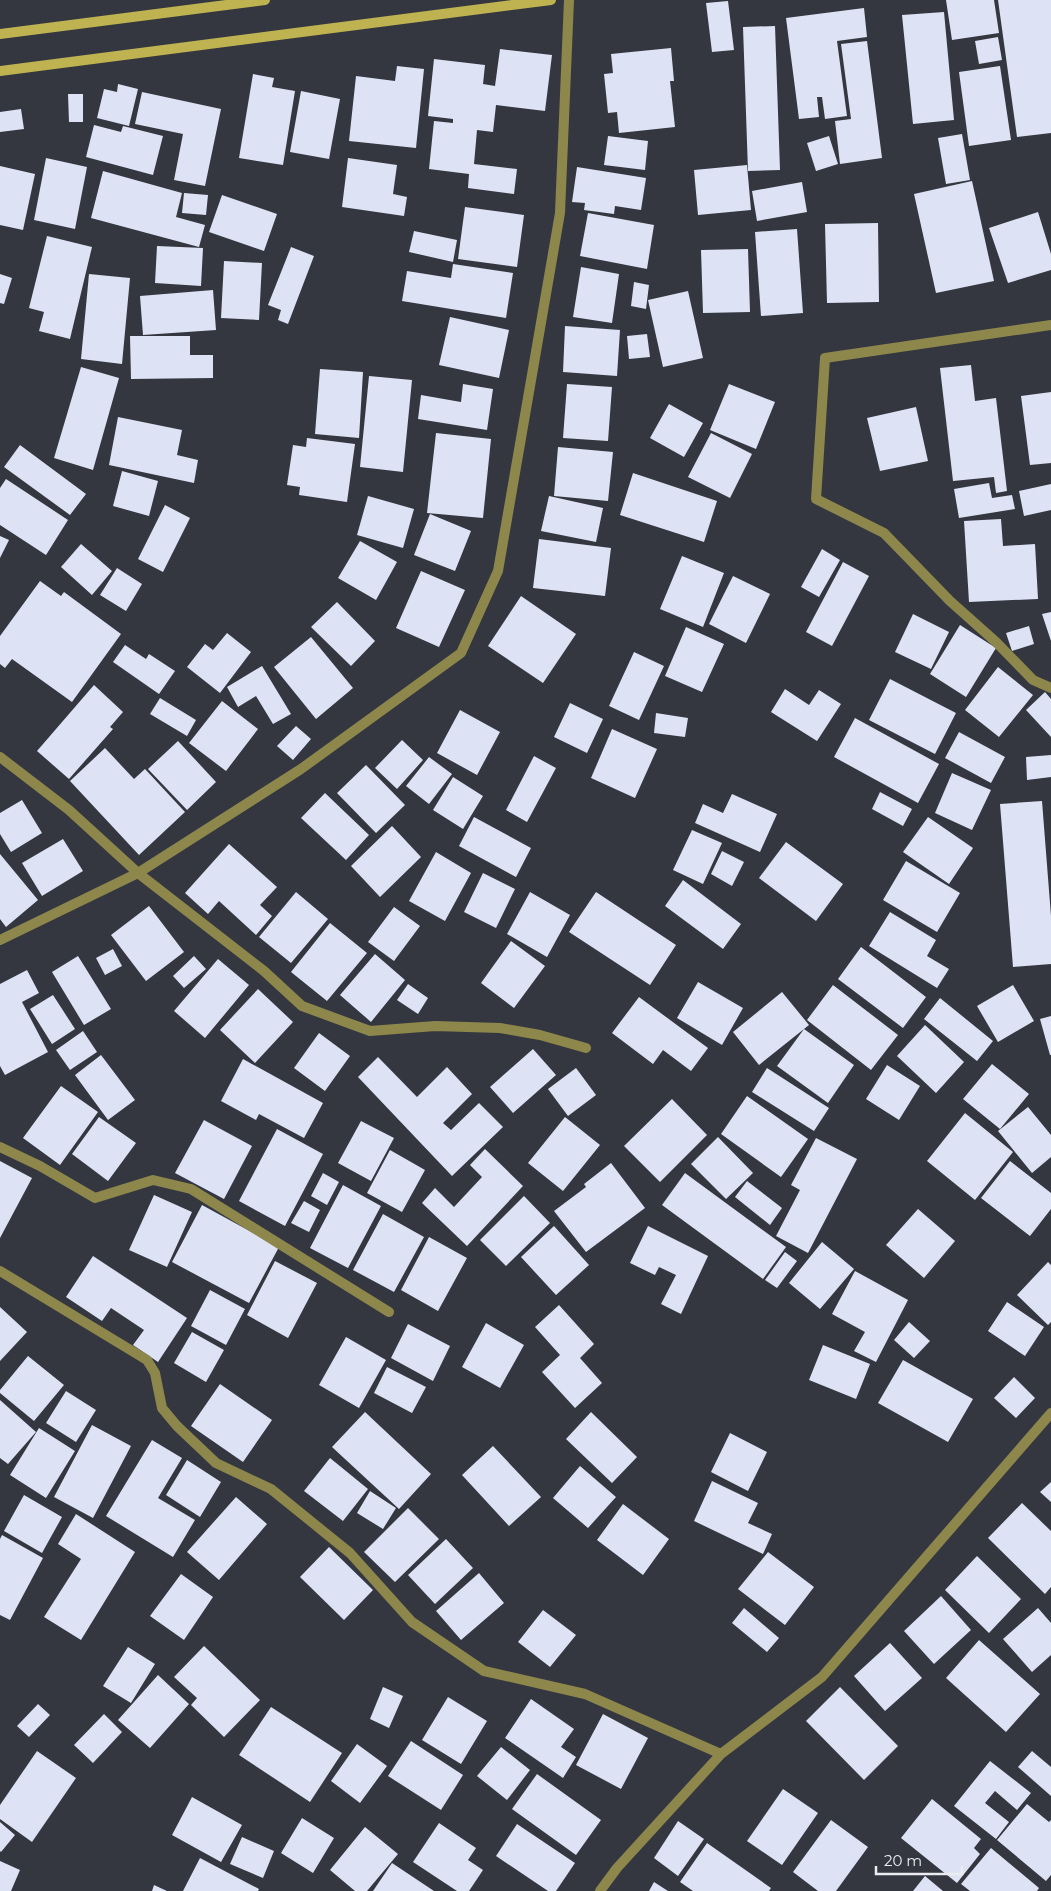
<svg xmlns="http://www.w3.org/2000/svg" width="1051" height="1891" viewBox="0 0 1051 1891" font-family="Montserrat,sans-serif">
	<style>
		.building { fill: #dde3f4 }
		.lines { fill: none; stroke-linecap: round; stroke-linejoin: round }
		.minor { stroke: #8d874c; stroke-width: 10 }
		.secondary { stroke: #beb350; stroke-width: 10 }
	</style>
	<rect width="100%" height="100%" fill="#343740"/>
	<!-- building -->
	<path class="building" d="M946,0H994L999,33L952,40Z
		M998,0H1051V133L1017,137Z
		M728,1L734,50L712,52L706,3Z
		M864,8L867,37L837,41L847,116L825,119L822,97H817L819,117L799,119L786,18Z
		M944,12L954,120L913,124L902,15Z
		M775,26L780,170L748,171L743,27Z
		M998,37L1002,60L979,64L975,41Z
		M867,41L882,158L840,164L835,121L851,119L841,44Z
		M671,48L674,81H670L675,127L619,133L617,112L608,113L604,74L613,73L611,54Z
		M500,49L552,55L545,111L496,105L493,132L477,130L474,164L517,169L514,194L468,188L469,174L429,169L434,121L453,123V119L428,116L434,59L485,65L483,84L495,86Z
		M397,66L424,69L416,148L349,141L356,76L395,81Z
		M1000,66L1011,140L969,146L959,72Z
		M253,74L274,78L272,87L295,91L283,165L239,158Z
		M118,84L138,89L129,126L97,118L104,89L117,92Z
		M301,91L340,99L329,159L290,152Z
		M142,92L221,109L205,186L174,180L183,134L135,124Z
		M68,94H83V122H69Z
		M21,109L24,129L0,132V112Z
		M94,125L121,132L123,126L163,136L153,175L86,157Z
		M962,134L970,180L946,184L938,138Z
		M608,136L648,141L645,170L604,165Z
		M829,136L838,164L816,171L807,143Z
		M46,158L87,167L75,229L34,220Z
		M348,158L397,165L393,194L407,197L404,216L342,207Z
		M747,165L751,210L698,215L694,170Z
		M0,166L35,174L23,230L0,225Z
		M577,167L646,178L641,210L615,206L614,214L584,210L585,203L572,202Z
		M103,171L182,193L176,217L205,225L199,247L91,218Z
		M972,181L994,281L936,293L914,194Z
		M802,182L807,212L757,221L752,191Z
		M184,193L208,195L206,215L182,213Z
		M222,195L277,214L264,251L209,232Z
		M465,207L524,215L517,267L458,259Z
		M1038,212L1051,254V270L1008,283L989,228Z
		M588,213L654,225L647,269L580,256Z
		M878,223L879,302L827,303L825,224Z
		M797,229L803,313L761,316L755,232Z
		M414,231L457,240L453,262L409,252Z
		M47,236L92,247L70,339L39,331L44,312L29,308Z
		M157,246L203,248L201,286L155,283Z
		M291,247L314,256L288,324L278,320L281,310L268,305Z
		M748,249L750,312L703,313L701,250Z
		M224,261L262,263L259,320L221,318Z
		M453,264L513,273L506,318L402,301L407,271L451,278Z
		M581,267L619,274L612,323L573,317Z
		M0,274L12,278L4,304L0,303Z
		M89,274L130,278L122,364L81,359Z
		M634,282L649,285L646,309L631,306Z
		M213,290L216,330L143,335L140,296Z
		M688,291L703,358L663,367L648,300Z
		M450,317L509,330L499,378L439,365Z
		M565,326L620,330L617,376L563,372Z
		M647,334L650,357L629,359L627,336Z
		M130,336H190V355H213V378L131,379Z
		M971,365L975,401L996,398L1007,491L996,493L994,477L953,481L940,368Z
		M81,367L119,378L93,470L54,458Z
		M320,369L363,372L359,438L315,434Z
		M369,376L412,380L403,472L360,467Z
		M463,384L493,389L487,430L418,419L421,395L461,402Z
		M567,384L612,387L608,441L563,438Z
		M729,384L775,402L756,449L710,430Z
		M1051,392V463L1030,465L1021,396Z
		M669,404L703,423L684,457L650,438Z
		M916,407L928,461L880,471L867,418Z
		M118,417L182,430L177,455L198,460L194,483L109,465Z
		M436,433L491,439L483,518L427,513Z
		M711,433L752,454L730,498L688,477Z
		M307,438L355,444L347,502L299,495L300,487L287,485L293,445L306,447Z
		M20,445L86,494L70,515L4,467Z
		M558,447L613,452L608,501L554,496Z
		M122,471L158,481L149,516L113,506Z
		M633,473L717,501L704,542L620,515Z
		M6,479L68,520L46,555L0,525V488Z
		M989,483L992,498L1012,495L1015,509L959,518L954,489Z
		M1051,484V510L1024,516L1019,491Z
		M368,496L414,509L403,548L357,535Z
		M549,496L603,508L596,542L541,531Z
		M165,505L190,518L163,572L138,559Z
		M430,514L471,531L455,571L414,555Z
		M1001,519L1003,546L1035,544L1038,599L969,602L964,521Z
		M0,536L9,540L0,558Z
		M539,539L611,548L605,596L533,588Z
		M360,541L397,562L376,600L338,578Z
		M81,544L112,571L92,595L61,567Z
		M822,549L840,560L819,597L801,587Z
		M682,556L724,573L703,627L660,609Z
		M843,562L869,576L832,646L806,632Z
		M117,568L142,584L126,611L100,595Z
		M421,571L465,590L439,647L396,628Z
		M733,576L770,594L746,643L709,624Z
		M40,581L61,596L64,592L121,634L72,702L12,659L5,668L0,664V636Z
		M521,596L576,634L543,683L488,646Z
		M337,602L375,641L351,666L311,627Z
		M1051,612V641L1042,614Z
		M913,614L949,632L931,669L895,652Z
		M960,625L996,648L966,697L930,674Z
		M1029,626L1034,644L1012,651L1006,633Z
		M686,627L724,644L702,692L665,676Z
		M227,633L251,652L220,693L187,667L205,644L213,650Z
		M311,637L353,688L316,719L274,667Z
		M125,645L146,659L149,654L175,671L159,694L113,662Z
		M634,652L664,666L639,720L609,706Z
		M262,666L291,714L273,724L256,696L238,707L227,687Z
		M998,667L1033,695L999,737L965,710Z
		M890,679L956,713L935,754L869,720Z
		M94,685L123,712L110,727L113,729L69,779L37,751Z
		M785,689L809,705L819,690L841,704L817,741L771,712Z
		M1045,692L1051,699V737L1026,710Z
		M160,698L196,720L187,736L150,714Z
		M222,701L258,729L226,771L189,743Z
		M570,703L603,719L587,753L554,737Z
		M460,710L500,732L477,775L437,753Z
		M656,713L688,718L685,737L654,733Z
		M855,718L939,764L918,803L834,757Z
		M296,726L311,739L293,760L277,746Z
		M612,729L657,749L635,798L591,778Z
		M959,732L1005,757L991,783L945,758Z
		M402,740L423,760L397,789L375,768Z
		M178,741L216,782L187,810L148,769Z
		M105,748L134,779L145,769L185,812L139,855L70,781Z
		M1051,755V777L1027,780L1026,757Z
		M534,756L556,768L527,822L506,810Z
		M429,757L452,774L429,804L406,786Z
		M366,765L405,805L376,833L337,793Z
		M952,773L991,790L972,830L935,813Z
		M453,777L483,796L463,829L433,810Z
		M880,792L912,809L903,826L872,809Z
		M325,793L369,835L346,860L301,818Z
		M732,794L777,814L760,852L695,823L703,804L723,813Z
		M22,800L42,833L11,852L0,834V813Z
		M1042,801L1051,916V964L1013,967L1000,804Z
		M474,817L531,848L516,877L459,846Z
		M928,817L973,848L949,884L903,852Z
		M392,826L421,857L380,897L351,866Z
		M692,830L722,843L703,884L673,870Z
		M63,839L83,871L42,896L22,863Z
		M786,842L843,884L816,921L759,878Z
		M229,844L277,887L260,905L272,916L256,935L219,901L208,914L185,893Z
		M722,851L744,862L732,886L711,874Z
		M436,852L471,873L445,921L409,901Z
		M0,854L38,900L6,927L0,919Z
		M906,861L960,893L937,932L883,900Z
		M483,873L515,889L496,928L464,912Z
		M683,880L741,924L723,949L665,906Z
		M296,892L328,919L291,963L259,937Z
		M530,892L570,915L547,957L507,934Z
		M596,892L676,945L650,985L569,932Z
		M149,906L184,952L146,981L111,935Z
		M394,907L420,926L394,961L368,942Z
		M890,912L936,940L927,956L949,969L937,988L869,946Z
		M330,923L367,953L327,1001L291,972Z
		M511,941L545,966L514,1008L481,983Z
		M861,947L926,997L903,1028L838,979Z
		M113,949L122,966L105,975L96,958Z
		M375,954L405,980L371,1022L340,995Z
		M78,956L111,1009L84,1025L52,972Z
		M194,956L206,969L184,988L173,976Z
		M218,959L249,985L205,1038L174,1011Z
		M27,970L39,993L22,1002L48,1052L5,1075L0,1066V984Z
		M698,982L743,1008L722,1045L677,1018Z
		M408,984L428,998L418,1014L397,1000Z
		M833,985L898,1035L871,1070L807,1020Z
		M1013,985L1034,1021L998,1042L977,1006Z
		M258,989L293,1022L255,1063L220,1030Z
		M782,992L809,1025L759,1065L733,1032Z
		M53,995L75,1029L52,1044L30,1009Z
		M639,997L708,1048L691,1071L663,1050L653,1064L612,1033Z
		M940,998L993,1041L977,1061L924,1019Z
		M1051,1016V1055H1050L1040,1019Z
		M925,1025L964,1062L936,1093L897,1056Z
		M804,1029L854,1065L828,1103L777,1066Z
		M83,1031L97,1052L70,1070L56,1050Z
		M319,1033L350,1056L325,1091L294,1068Z
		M533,1049L556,1075L513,1113L490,1087Z
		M101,1055L135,1100L108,1120L75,1075Z
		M378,1057L417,1097L447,1067L472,1094L443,1123L451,1130L479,1103L503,1127L452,1176L358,1077Z
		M243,1059L323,1103L304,1138L259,1114L256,1120L221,1101Z
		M992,1064L1029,1094L1000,1129L963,1099Z
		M887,1065L920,1086L899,1120L866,1099Z
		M576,1068L596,1095L568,1116L548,1089Z
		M767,1068L829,1108L814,1131L752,1092Z
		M61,1086L98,1112L60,1165L23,1138Z
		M747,1096L808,1139L781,1177L721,1134Z
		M672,1099L707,1135L660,1182L624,1146Z
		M1028,1107L1051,1135V1157L1032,1173L998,1131Z
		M965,1113L1013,1152L975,1200L927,1161Z
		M99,1117L136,1143L108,1181L72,1154Z
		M565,1117L600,1145L563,1191L528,1163Z
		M204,1120L252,1146L224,1199L175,1173Z
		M361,1121L394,1138L371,1181L338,1163Z
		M277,1129L323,1154L285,1226L239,1201Z
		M718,1137L753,1173L726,1199L691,1164Z
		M816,1138L857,1159L808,1253L776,1236L800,1190L791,1185Z
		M485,1149L523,1186L467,1246L422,1203L435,1188L454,1207L482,1177L470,1165Z
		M390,1150L425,1170L402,1212L367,1193Z
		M0,1161L32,1178L0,1238Z
		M1010,1161L1051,1193V1209L1030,1236L981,1198Z
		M611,1163L645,1208L586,1252L554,1211L586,1187L584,1184Z
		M323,1173L339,1182L327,1205L311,1196Z
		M685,1173L786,1247L763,1279L662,1205Z
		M747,1181L782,1208L770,1225L735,1197Z
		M343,1185L381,1206L348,1268L310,1248Z
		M154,1195L192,1212L167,1267L129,1250Z
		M524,1196L550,1223L506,1266L480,1240Z
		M304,1201L320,1210L309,1232L291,1223Z
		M202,1205L279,1247L249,1303L172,1262Z
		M918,1209L955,1241L924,1278L886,1245Z
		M383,1214L424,1237L394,1292L353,1270Z
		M554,1226L589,1265L556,1295L521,1257Z
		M648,1226L708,1256L681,1314L661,1304L676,1275L659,1267L655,1275L630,1263Z
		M429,1237L467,1258L438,1311L401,1290Z
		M822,1242L854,1269L820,1309L789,1283Z
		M785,1252L797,1261L777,1288L765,1280Z
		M93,1256L187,1318L158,1362L133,1345L144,1330L111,1308L102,1321L66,1297Z
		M275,1261L317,1283L288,1338L247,1315Z
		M1048,1262L1051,1265V1322L1048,1325L1017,1295Z
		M855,1271L908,1300L876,1362L854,1351L865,1332L832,1314Z
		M210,1290L245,1309L226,1345L191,1326Z
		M1007,1302L1044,1327L1025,1356L988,1331Z
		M559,1305L594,1344L580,1358L602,1383L575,1408L542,1372L560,1355L535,1327Z
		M0,1307L27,1332L0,1361Z
		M909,1322L930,1341L914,1358L894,1340Z
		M486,1323L524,1345L500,1388L462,1367Z
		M408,1324L450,1346L433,1381L391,1358Z
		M192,1332L224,1350L206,1382L174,1363Z
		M346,1337L386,1360L359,1408L319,1385Z
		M823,1345L870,1364L856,1399L809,1380Z
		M28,1356L64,1385L34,1421L0,1393V1390Z
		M903,1360L973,1399L948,1442L878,1403Z
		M387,1367L426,1387L412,1413L374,1393Z
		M1014,1377L1035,1398L1016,1418L994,1398Z
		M220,1384L272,1420L243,1462L191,1426Z
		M66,1391L96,1410L76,1442L46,1423Z
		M0,1400L36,1432L8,1464L0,1458Z
		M365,1412L431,1474L399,1509L332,1447Z
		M591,1412L637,1457L612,1483L566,1439Z
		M92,1425L131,1446L93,1518L54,1497Z
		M39,1428L75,1451L46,1498L10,1475Z
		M730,1433L767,1452L748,1491L711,1472Z
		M152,1440L182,1458L158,1498L195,1520L173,1557L106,1516Z
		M493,1446L541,1497L509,1526L462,1475Z
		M330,1458L368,1489L343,1521L304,1491Z
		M187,1460L221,1482L200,1517L166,1495Z
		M580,1466L616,1497L588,1528L553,1498Z
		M712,1481L758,1503L748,1523L772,1534L763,1554L694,1521Z
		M1051,1482V1502L1040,1492Z
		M370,1491L396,1508L383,1529L357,1513Z
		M24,1495L62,1517L42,1553L4,1531Z
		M236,1497L267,1524L219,1580L187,1552Z
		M1022,1503L1051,1531V1587L1045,1594L988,1538Z
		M623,1504L669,1539L643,1575L597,1540Z
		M408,1508L439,1539L395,1582L364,1552Z
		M76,1514L135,1552L81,1640L44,1617L81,1559L58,1544Z
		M2,1535L43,1558L10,1620L0,1615V1539Z
		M446,1539L473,1568L435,1604L408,1575Z
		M329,1547L373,1590L344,1620L300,1577Z
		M768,1552L814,1587L785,1625L738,1589Z
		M977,1556L1021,1599L989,1633L945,1590Z
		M479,1573L504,1603L461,1640L436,1611Z
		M181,1574L213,1597L184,1640L150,1616Z
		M941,1596L971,1630L934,1664L904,1631Z
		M744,1608L779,1638L767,1652L732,1623Z
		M1038,1608L1051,1623V1655L1032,1672L1003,1639Z
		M543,1610L576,1635L550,1667L518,1642Z
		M979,1640L1040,1694L1006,1732L946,1678Z
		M890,1643L922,1678L885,1711L854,1676Z
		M204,1646L260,1700L224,1737L191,1705L197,1698L174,1677Z
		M128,1647L155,1664L131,1703L103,1686Z
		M158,1675L189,1704L150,1748L118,1720Z
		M383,1687L403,1696L389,1728L370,1719Z
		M840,1687L898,1746L864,1780L806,1721Z
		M448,1697L487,1721L461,1764L422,1740Z
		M531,1699L574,1729L561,1747L576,1757L563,1778L505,1738Z
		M38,1704L50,1715L29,1737L17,1726Z
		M271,1707L342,1753L310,1802L239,1755Z
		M104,1714L122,1732L93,1763L74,1745Z
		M603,1714L648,1738L621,1789L576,1765Z
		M411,1741L463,1775L441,1810L388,1776Z
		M357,1744L387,1766L360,1803L331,1781Z
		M501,1747L530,1770L507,1800L477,1776Z
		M37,1751L76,1778L32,1842L0,1819V1805Z
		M1032,1751L1051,1767V1796L1018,1767Z
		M990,1761L1031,1793L1017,1810L995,1791L985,1803L1009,1822L996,1839L954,1806Z
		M537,1774L601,1820L576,1855L512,1809Z
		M783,1789L818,1813L782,1865L747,1841Z
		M192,1797L242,1825L221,1862L172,1835Z
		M932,1799L981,1839L974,1848L980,1854L957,1883L901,1838Z
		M1027,1804L1049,1822L1051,1820V1875L1046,1881L997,1840Z
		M302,1818L334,1838L313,1873L281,1853Z
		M831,1820L868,1847L836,1891H818L793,1872Z
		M678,1821L704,1839L678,1876L654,1858Z
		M0,1822L15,1835L1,1852L0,1851Z
		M439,1823L476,1848L468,1860L483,1870L469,1891H457L413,1862Z
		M517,1824L575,1863L556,1891H548L496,1856Z
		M365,1827L398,1854L367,1891H355L330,1870Z
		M242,1837L274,1851L263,1878L230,1864Z
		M707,1843L771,1888L769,1891H693L680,1882Z
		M991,1848L1039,1888L1037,1891H970L961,1884Z
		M200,1858L259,1889L258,1891H183Z
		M0,1861L20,1870L11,1891H0Z
		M392,1863L434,1891H373Z
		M925,1876L943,1891H913Z
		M654,1882L668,1891H649Z
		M154,1885L167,1891H152Z"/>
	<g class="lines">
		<!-- minor -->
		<path class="minor" d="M1051,325L825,358L816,499L884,533L950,601L996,642L1033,680L1051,688
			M0,757L69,810L138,873L264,971L302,1006L370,1031L435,1026L500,1028L540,1035L586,1048
			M0,940L138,873L301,769L461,653L498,571L560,213L569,0
			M0,1147L40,1166L95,1198L153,1180L191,1189L389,1312
			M0,1271L147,1360L155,1373L162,1408L177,1426L216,1463L271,1489L350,1553L412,1622L484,1671L585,1694L721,1754
			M600,1891L617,1868L721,1754L822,1677L1051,1413"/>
		<!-- secondary -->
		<path class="secondary" d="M0,34L265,0
			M0,71L551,0"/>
	</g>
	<!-- scale -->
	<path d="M876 1866v8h86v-8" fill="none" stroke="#eaecf2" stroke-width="2.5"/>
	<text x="884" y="1866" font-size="15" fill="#eaecf2" stroke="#343740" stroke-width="4" paint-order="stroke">20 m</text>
</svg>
